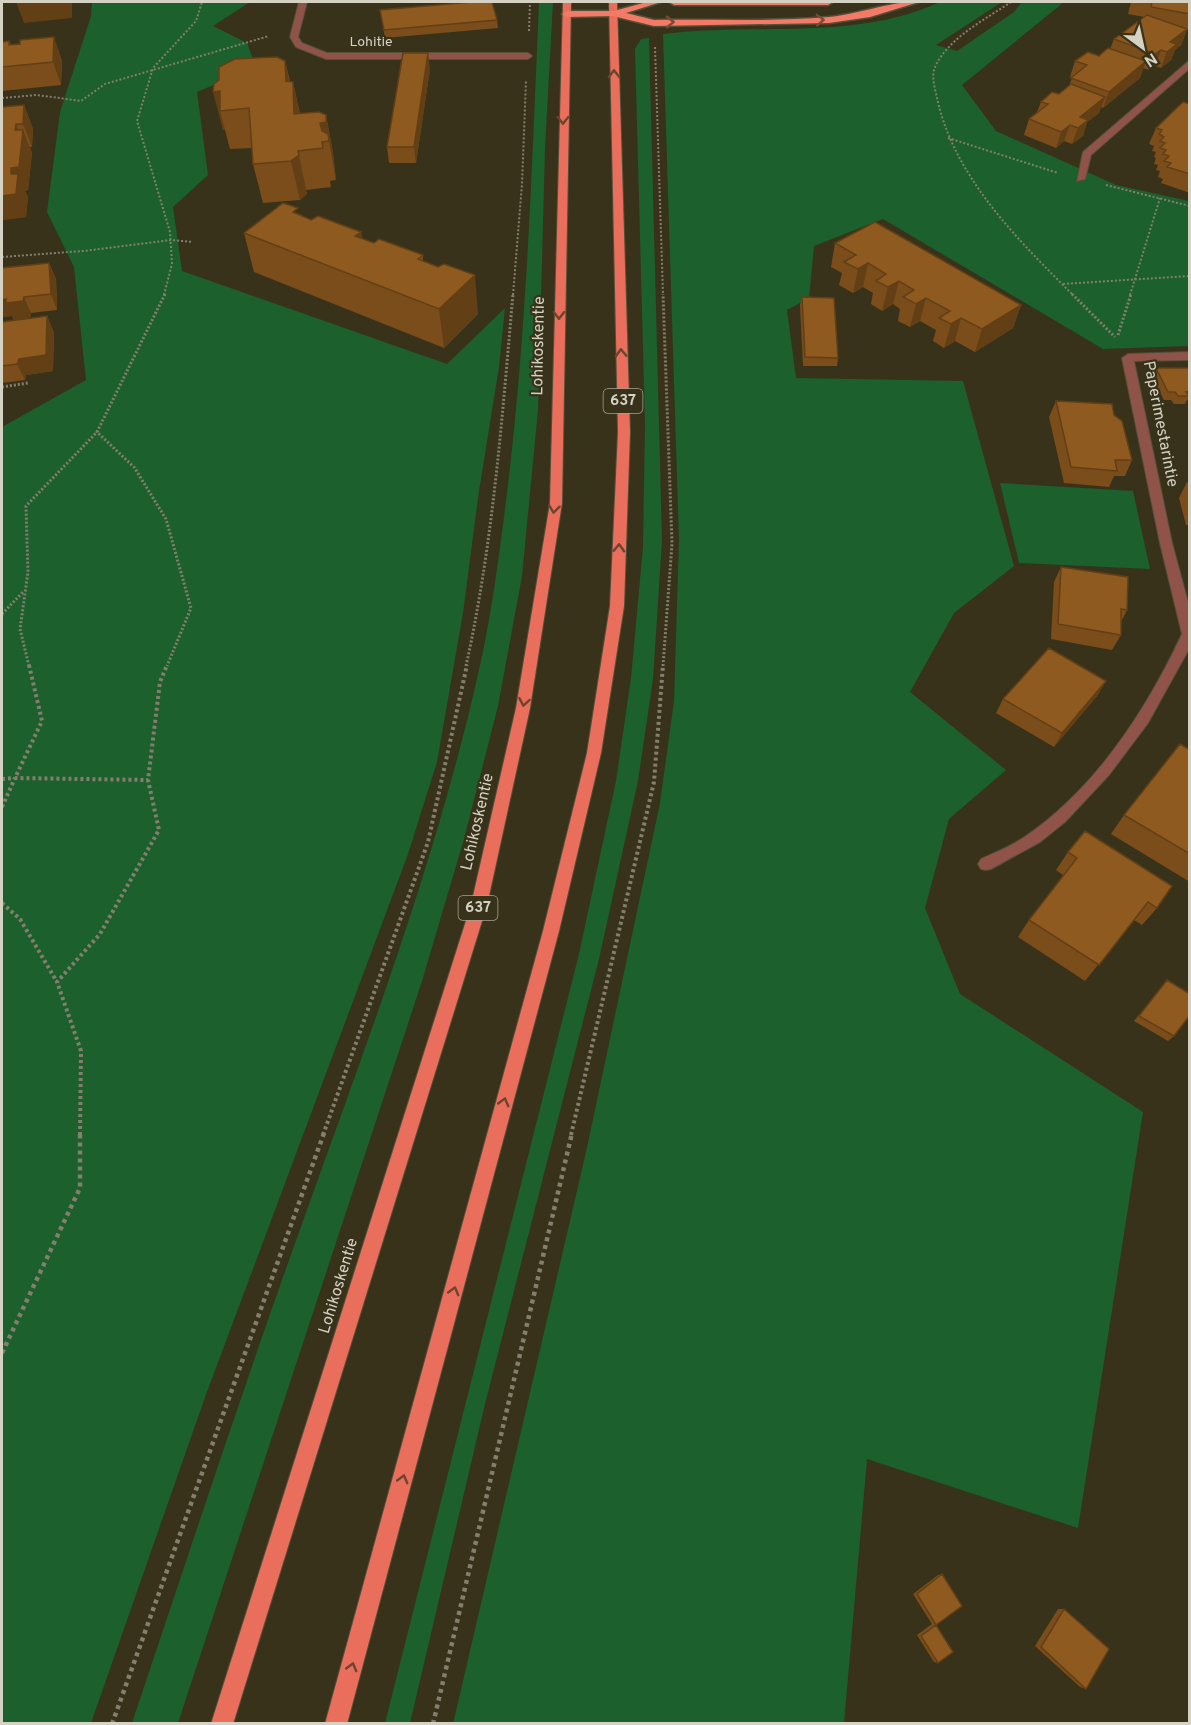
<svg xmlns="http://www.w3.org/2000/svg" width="1191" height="1725" viewBox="0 0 1191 1725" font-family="Overpass,sans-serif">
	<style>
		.green { fill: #1c602d }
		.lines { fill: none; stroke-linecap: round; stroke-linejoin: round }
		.minor-casing { stroke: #544f39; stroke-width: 2 }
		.primary-casing { stroke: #544f39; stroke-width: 2 }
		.trunk-casing { stroke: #544f39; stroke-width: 3 }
		.path-far3 { stroke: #847f6d; stroke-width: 2; stroke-dasharray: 2 2; stroke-linecap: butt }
		.path-far2 { stroke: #847f6d; stroke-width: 3; stroke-dasharray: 2 2; stroke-linecap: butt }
		.path-far1 { stroke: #847f6d; stroke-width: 4; stroke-dasharray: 3 3; stroke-linecap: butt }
		.path { stroke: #847f6d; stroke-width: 4.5; stroke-dasharray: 4 4; stroke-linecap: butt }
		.minor { fill: #905349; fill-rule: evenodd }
		.primary { fill: #e96e5b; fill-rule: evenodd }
		.trunk { fill: #f27a67; fill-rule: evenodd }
		.wall { fill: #7a4d1b }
		.shaded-wall { fill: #633f16 }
		.building { fill: #8e5a1f; stroke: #633f16; stroke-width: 1.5 }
		.oneway { stroke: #794b36 }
		.oneway2 { stroke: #6d442e }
		.labels { text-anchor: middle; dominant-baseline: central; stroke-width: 4.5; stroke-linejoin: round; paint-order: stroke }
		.far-street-label { font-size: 14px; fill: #d5d2c4; stroke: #38321b }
		.shield { fill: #38321b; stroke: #a6a291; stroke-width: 1.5 }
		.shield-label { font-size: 15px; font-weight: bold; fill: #d5d2c4 }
		.street-label { font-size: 16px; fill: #d5d2c4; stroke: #38321b }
	</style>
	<rect width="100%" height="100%" fill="#38321b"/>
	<!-- green -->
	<path class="green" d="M92,2H250L213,26L247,43L256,67L197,92L208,175L173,207L182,271L447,364L505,308L499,367L479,491L463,613L437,762L408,854L204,1400L91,1723H2V427L86,380L74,267L47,212L60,112L91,16Z
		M539,2H553L545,148L538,410L522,576L498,706L464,839L422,981L178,1723H132C185,1565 237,1406 293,1249C362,1055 437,862 481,661C493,605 500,549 507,493C527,329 532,166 539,2Z
		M940,2H1002L936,45L957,51L1014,12L1022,2H1064L962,85L996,131L1116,185L1189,201V346L1103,349L883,219L814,246L809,298L787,310L796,378L963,381L1014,566L954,613L910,692L1006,770L949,819L925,908L960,994L1143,1112L1078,1528L867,1459L844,1723L453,1724L586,1152L660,803L674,701L679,540L663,34C755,22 853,42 940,2Z
		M649,38L662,541L653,679L638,781L599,959L485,1404L410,1723H385L579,954L616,781L631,678L643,547L645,424L635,49L641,39Z
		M1000,483L1133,491L1150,569L1019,563Z"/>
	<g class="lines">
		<defs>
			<path id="minor" d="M299,2H307L298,37L302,43L327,53H528L532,56L528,59H326L296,47L290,37Z
				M1190,60V68L1091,155L1085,179L1077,181L1083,152Z
				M1190,352V360L1134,361L1172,543L1190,610V647L1148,723L1109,775L1065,822L1040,842L991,869L986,870L981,869L978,864L981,859C996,852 1012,846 1026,836C1096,788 1147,709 1182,634L1160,543L1122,358L1128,354Z"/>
			<path id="primary" d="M563,2H571L562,503L530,708L487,905L233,1724H211L471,905L516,708L550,503Z
				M609,2H617L630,432L624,606L601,753L559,931L347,1724H325L543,931L587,753L610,606L618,432Z"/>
			<path id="trunk" d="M647,2H661L626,13L654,20C712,19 771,22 829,17C856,15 896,0 919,2L870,17L829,23L654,26L613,16L567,17L562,14L567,11H614Z
				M669,2H833L828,5H674Z"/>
		</defs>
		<!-- minor casing -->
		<use href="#minor" class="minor-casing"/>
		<!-- primary casing -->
		<use href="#primary" class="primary-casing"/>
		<!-- trunk casing -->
		<use href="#trunk" class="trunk-casing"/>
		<!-- path-far3 -->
		<path class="path-far3" d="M1011,2C986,19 948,38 935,67C931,76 935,89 937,98C954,177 1018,240 1073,295
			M529,31L530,2
			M655,47L663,295
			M2,98L37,95L81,101L105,84L269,36
			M948,138L1058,173
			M1106,185L1190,206
			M2,257L83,251L171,240L193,242
			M1063,284L1190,276
			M164,295L172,264L170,232L137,121L153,68L196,21L202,2
			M513,295L522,184L526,80
			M1130,295L1160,198"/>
		<!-- path-far2 -->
		<path class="path-far2" d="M165,294L97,432L134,467L166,519L191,608L167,666
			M1072,294L1115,337
			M1118,335L1131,294
			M2,387L28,383
			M2,614L24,591
			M29,666L20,629L28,572L26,506L97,432
			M466,666C493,544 502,418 513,294
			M663,666L672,544L663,294"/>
		<!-- path-far1 -->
		<path class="path-far1" d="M29,665L42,721L15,778L148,780
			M2,779L14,778
			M2,807L15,778
			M2,903L20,919L57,982
			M80,1135L81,1051L57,982L100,934L159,830L148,780L160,682L167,665
			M323,1135L428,842L467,665
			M571,1135L654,782L663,665"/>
		<!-- path -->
		<path class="path" d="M2,1353L80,1188V1133
			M112,1724L324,1133
			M433,1724L572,1133"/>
		<!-- minor -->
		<use href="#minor" class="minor"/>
		<!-- primary -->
		<use href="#primary" class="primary"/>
		<!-- trunk -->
		<use href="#trunk" class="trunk"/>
	</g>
	<!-- wall -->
	<path class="wall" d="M1131,2H1190V31L1187,30L1181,45L1175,50L1171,60L1161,68L1155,66L1149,70L1143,68L1140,78L1103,108L1101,107L1099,113L1087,122L1083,136L1072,144L1064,141L1056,148L1024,135L1029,119L1037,112L1041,102L1059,94L1069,87L1072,78L1070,77L1075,61L1099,56L1110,49L1114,39L1144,17L1128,14Z
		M380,10L497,20L498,28L385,38Z
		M9,41L11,45L62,60L61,85L2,91V42Z
		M285,61L290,81L293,82L300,114L326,115L333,153L336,180L330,181L331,187L306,190L307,194L300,200L263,203L253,164L252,148L230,149L225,130H223L214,84Z
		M430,69L416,163H389L387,147Z
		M1190,104V193L1161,183L1163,179L1158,177L1160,171L1156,170L1158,165L1154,164L1156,158L1154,157L1156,152L1152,151L1154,146L1149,144L1156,128Z
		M24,105L33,129L32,147H30L32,153L28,190L25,191L28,197L26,217L2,220V107Z
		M299,214L311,220L361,232L362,238L374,243L423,255V261L478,314L444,348L254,272L244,233Z
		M835,243L1021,305L1013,328L975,352L955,341L944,348L933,341L936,330L920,321L910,327L898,321L900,309L893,304L882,311L871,304L873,293L863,287L853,293L839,285L842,273L831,267Z
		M49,263L56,279L57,310L31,313L30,318L14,320L12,316L2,317V268Z
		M802,297L838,358L837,366H803L800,305Z
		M47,316L54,333L53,371L26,375L25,380L2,383V322Z
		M1156,368H1190V399L1187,400L1185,404H1174L1171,400H1164L1152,377Z
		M1056,401L1114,415L1132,460L1125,476H1114L1109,487L1064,483L1049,417Z
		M1187,482L1190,483V525H1186L1179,498Z
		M1061,567L1127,610L1121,622V635L1112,650L1051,639L1054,582Z
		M1106,681L1097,696L1054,747L996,713L1003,699Z
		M1190,750V882L1111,834L1124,815Z
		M1068,852L1157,908L1142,925L1134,920L1085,981L1018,937L1029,920L1063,875L1056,870Z
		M1167,980L1174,1036L1168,1041L1134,1021Z
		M942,1574L936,1625L938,1663L934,1662L917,1635L932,1624L913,1594L938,1575Z
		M1058,1609H1064L1086,1689L1080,1687L1035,1646Z"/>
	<!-- shaded-wall -->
	<path class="shaded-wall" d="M16,2H72V18L24,23Z
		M1187,29L1181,45L1175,50L1171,60L1161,68L1170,42Z
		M54,37L62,60L61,85L53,62Z
		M1161,50L1155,66L1149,70L1155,54Z
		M428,53L430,69L416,163L414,147Z
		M285,61L293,99L286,81Z
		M1146,61L1140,78L1103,108L1109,92Z
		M293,82L301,121L302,153L294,114Z
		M220,91V111L225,130H223L213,92Z
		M1105,97L1099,113L1087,122L1083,136L1072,144L1078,128L1080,117Z
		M24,105L33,129L32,147L23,124Z
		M326,115L333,153L336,180L329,141L324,142L320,123Z
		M16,124L22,139L23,130L32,153L28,190L25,191L28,197L26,217L2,220V196L11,174V168Z
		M1070,125L1064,141L1056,148L1061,132Z
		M298,151L307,194L300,200L291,161Z
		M361,232L368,271L355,236Z
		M49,263L56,279L57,310L51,294Z
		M868,263L863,287L853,293L858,269Z
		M475,275L478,314L444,348L439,309Z
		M899,281L893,304L882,311L888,287Z
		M24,297L31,313L30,318L14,320L12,316L2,317V300Z
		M926,298L920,321L910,327L916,304Z
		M1021,305L1013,328L975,352L982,329Z
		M47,316L54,333L53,371L26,375L25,380L17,364L19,359Z
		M961,318L955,341L944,348L951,324Z
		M1106,681L1097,696L1054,747L1062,733Z"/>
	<!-- building -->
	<path class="building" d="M472,2H492L497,20L384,30L380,10Z
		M1152,2H1190V14L1151,7Z
		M1147,15L1187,29L1170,42L1177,44L1167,52L1161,50L1155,54L1114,39Z
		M54,37L53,62L2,67V42L9,41V45L20,44V40Z
		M1108,48L1146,61L1109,92L1071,78L1087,65L1075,61L1088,52L1099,56Z
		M403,53H428L414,147H387Z
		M277,57L285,61L286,81L293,82L294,114L319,112L326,115V122L320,123L322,131L328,134L329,141L322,142L323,148L298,151L299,155L291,161L253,164L249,108L220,111V91L213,92L214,84L219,80V67L235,59Z
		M1071,84L1105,97L1080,117L1088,120L1078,128L1070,125L1061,132L1029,119L1048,104L1041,102L1052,92L1059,94Z
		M1183,102L1190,104V174L1167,167L1171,163L1164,161L1169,156L1163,154L1166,150L1160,148L1165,143L1160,141L1164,137L1159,134L1162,130L1156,128Z
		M24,105L23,124H16L15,130H23L19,167L11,168V174H18L16,194L2,196V107Z
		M283,203L298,208L293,212L311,220L318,216L361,232L355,236L374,243L379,239L423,255L418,259L438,267L444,264L475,275L439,309L244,233Z
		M875,222L1021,305L982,329L961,318L951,324L939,318L950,311L926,298L916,304L903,297L914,290L899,281L888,287L876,281L886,274L868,263L858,269L844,262L856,255L835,243Z
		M49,263L51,294L24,297L23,301L6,303V299L2,300V268Z
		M802,297L834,298L838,358L805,357Z
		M47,316L46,355L19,359L17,364L2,366V322Z
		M1156,368H1190V391L1186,392L1189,396H1178L1175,392H1168Z
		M1056,401L1112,404L1114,415L1122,421L1132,460H1115L1117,471L1071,467Z
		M1061,567L1128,577L1127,610L1121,609V635L1058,624Z
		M1049,648L1106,681L1062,733L1003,699Z
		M1180,744L1190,750V854L1124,815Z
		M1085,831L1172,886L1157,908L1148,902L1099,965L1029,920L1077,858L1068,852Z
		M1167,980L1190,994V1015L1174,1036L1139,1016Z
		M942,1574L962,1606L936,1625L917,1594Z
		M1064,1609L1109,1649L1086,1689L1041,1647Z
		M936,1625L953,1652L938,1663L921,1636Z"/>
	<!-- one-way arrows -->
	<defs><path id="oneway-chevron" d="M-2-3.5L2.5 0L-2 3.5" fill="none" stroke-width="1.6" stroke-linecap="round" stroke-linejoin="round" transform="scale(1.5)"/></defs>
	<g class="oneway">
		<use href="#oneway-chevron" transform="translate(820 20) rotate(-2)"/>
		<use href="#oneway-chevron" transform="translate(670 22) rotate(-1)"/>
	</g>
	<g class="oneway2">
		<use href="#oneway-chevron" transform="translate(614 74) rotate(-91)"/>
		<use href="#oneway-chevron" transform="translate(563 120) rotate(91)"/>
		<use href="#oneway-chevron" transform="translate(559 315) rotate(91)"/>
		<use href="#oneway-chevron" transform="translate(621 353) rotate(-92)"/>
		<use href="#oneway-chevron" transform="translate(554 509) rotate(97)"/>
		<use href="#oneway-chevron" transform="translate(619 548) rotate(-88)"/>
		<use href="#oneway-chevron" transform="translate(524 702) rotate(100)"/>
		<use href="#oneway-chevron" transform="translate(504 1102) rotate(-75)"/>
		<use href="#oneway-chevron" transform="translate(454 1291) rotate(-75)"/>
		<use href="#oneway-chevron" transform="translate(403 1479) rotate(-75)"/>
		<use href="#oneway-chevron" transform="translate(352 1667) rotate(-75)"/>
	</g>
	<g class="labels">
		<!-- far-street labels -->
		<g class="far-street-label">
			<text x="371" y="42">Lohitie</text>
		</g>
		<!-- shield labels -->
		<g class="shield">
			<rect x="603.5" y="389" width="39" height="24" rx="4.5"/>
			<rect x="458.5" y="896" width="39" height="24" rx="4.5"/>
		</g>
		<g class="shield-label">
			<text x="623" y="401">637</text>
			<text x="478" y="908">637</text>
		</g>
		<!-- street labels -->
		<g class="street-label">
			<text transform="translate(539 346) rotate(-89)">Lohikoskentie</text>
			<text transform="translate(1160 424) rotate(79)">Paperimestarintie</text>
			<text transform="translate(478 822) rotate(-77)">Lohikoskentie</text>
			<text transform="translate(339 1286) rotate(-73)">Lohikoskentie</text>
		</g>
	</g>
	<!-- border -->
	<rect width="1191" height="1725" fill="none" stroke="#d5d2c4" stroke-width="6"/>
	<!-- north arrow -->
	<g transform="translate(1143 48) rotate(147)" stroke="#38321b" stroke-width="4.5" paint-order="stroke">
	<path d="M0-4.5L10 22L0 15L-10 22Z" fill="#d5d2c4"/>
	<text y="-9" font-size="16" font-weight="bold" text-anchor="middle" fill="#d5d2c4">N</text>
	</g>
</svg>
